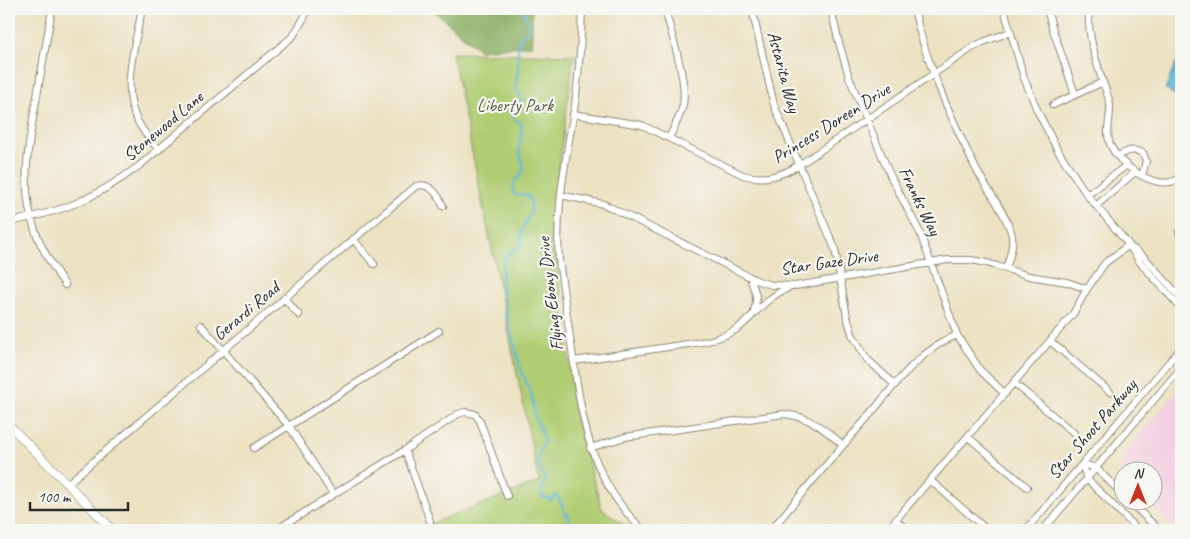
<svg xmlns="http://www.w3.org/2000/svg" width="1190" height="539" viewBox="0 0 1190 539" font-family="Caveat,sans-serif">
	<style>
		.built { fill: #f3cfdf }
		.green { fill: #b1cd73; stroke: #6e7c4f }
		.forest { fill: #8cb065; stroke: #5c6e48 }
		.water { fill: #5db8db; stroke: #447283 }
		.lines { fill: none; stroke-linecap: round; stroke-linejoin: round }
		.stream { stroke: #5db8db; stroke-width: 2 }
		.minor-casing { stroke: #8c8676; stroke-width: 8 }
		.major-casing { stroke: #8c8676; stroke-width: 9 }
		.minor { stroke: #fff; stroke-width: 6 }
		.major { stroke: #fff; stroke-width: 8 }
		.labels { text-anchor: middle; dominant-baseline: central; stroke-width: 4.5; stroke-linejoin: round; paint-order: stroke }
		.street-label { font-size: 18px; fill: #2b2b2b; stroke: #f6f6f2 }
		.park-label { font-size: 18px; fill: #535c41; stroke: #f6f6f2 }
	</style>
	<rect width="100%" height="100%" fill="#f6f6f2"/>
	<filter id="ink" filterUnits="userSpaceOnUse"><feTurbulence type="fractalNoise" baseFrequency=".02" numOctaves="2"/><feDisplacementMap in="SourceGraphic" scale="10" xChannelSelector="R" yChannelSelector="G"/><feConvolveMatrix kernelMatrix="1 2 1 2 8 2 1 2 1" color-interpolation-filters="sRGB"/></filter>
	<filter id="wash" filterUnits="userSpaceOnUse"><feTurbulence type="fractalNoise" baseFrequency=".0096" numOctaves="4" result="noise"/><feDisplacementMap in="SourceGraphic" scale="20" xChannelSelector="R" yChannelSelector="G"/><feGaussianBlur stdDeviation="1.12" result="paint"/><feColorMatrix in="noise" values="0 0 0 0 0 0 0 0 0 0 0 0 0 0 0 0 0 1.4 0 .05"/><feComposite in="paint" operator="in"/></filter>
	<g filter="url(#wash)">
		<rect width="100%" height="100%" fill="#ece2c2"/>
		<!-- built -->
		<path class="built" d="M1181,386V530H1175L1148,502H1152V472H1122V474L1120,472L1126,452Z"/>
		<!-- green -->
		<path class="green" d="M452,53L574,55L552,218L576,419L602,509L631,530H414L539,482Z"/>
		<!-- forest -->
		<path class="forest" d="M432,9H532V45L479,50Z"/>
		<!-- water -->
		<path class="water" d="M1181,51V99L1165,89Z"/>
		<g class="lines">
			<!-- stream -->
			<path class="stream" d="M523,9L526,18L530,24L529,31C514,34 519,59 518,71C517,78 515,84 516,91L520,94L522,100L519,106L512,112L514,119L521,123C523,133 520,140 519,149C519,155 523,163 524,170C519,179 509,184 515,195H527C537,210 526,218 522,231C520,235 522,240 522,244L505,257L502,268V286L509,324L523,376L532,395L535,417L545,441C538,451 534,467 545,477L541,493L542,497L552,500L556,495C560,499 560,504 565,509L564,514L569,515L571,530"/>
		</g>
	</g>
	<g filter="url(#ink)">
		<g class="lines">
			<defs>
				<path id="minor" d="M52,9C47,38 42,67 37,96C30,136 21,176 31,217C37,242 51,264 65,285
					M142,9C136,42 120,91 138,122C143,132 151,141 159,150
					M582,9C581,41 579,73 575,104C567,156 555,207 559,260C564,293 568,325 573,358C583,424 591,481 643,530
					M665,9C671,33 688,83 683,105C680,117 674,128 669,138
					M752,9L774,105L835,249L847,317L852,334L867,359L895,385
					M831,9L838,39L849,77L890,175L920,233L957,335L980,370L1005,394
					M914,9C926,63 950,115 974,165C985,188 1003,207 1011,232C1015,244 1009,258 1006,269
					M1004,9L1024,78L1038,112L1057,149L1087,195L1129,245L1139,261L1181,308
					M1047,9L1052,27L1075,94
					M1089,9C1087,33 1095,57 1102,80C1105,88 1109,97 1110,105C1111,118 1105,131 1110,144C1118,165 1160,195 1181,177
					M1053,105L1103,82
					M573,114L642,125L743,175C764,181 781,176 799,165L972,48L983,42L1010,32
					M1118,156C1127,151 1133,148 1143,153L1146,161L1142,176
					M561,195L603,204L610,207L758,281L772,285L795,286L948,260H971L987,263L1029,276L1067,282L1087,289
					M1087,195L1127,165
					M1096,206L1135,172
					M9,222C64,211 93,200 139,166L293,36L304,18L308,9
					M1181,230L1179,232L1181,238
					M353,239L374,264
					M1134,249L1144,257L1181,298
					M750,277C754,292 759,294 754,311
					M284,298L299,315
					M201,325L289,426L333,494
					M1050,341L1110,392
					M574,361L708,341C718,338 728,335 737,329C756,315 764,298 788,288
					M1014,383L1074,433
					M968,437L1027,487
					M254,448L439,331
					M590,448L625,437L784,414C811,417 823,428 843,445
					M405,450L430,521
					M1082,464L1087,479L1138,530
					M1082,464L1096,468L1122,494
					M930,480L987,530
					M67,484L416,186C430,182 438,194 443,206
					M1130,502L1159,530
					M896,520L907,530
					M276,530L405,450L458,414L465,412L475,414L480,421L507,496
					M771,530C803,492 835,454 868,417C894,386 919,350 957,335
					M887,530L1073,314L1087,289L1105,263L1129,245
					M1026,530L1181,348
					M1043,530L1181,368"/>
				<path id="major" d="M9,425L113,530"/>
			</defs>
			<!-- minor casing -->
			<use href="#minor" class="minor-casing"/>
			<!-- major casing -->
			<use href="#major" class="major-casing"/>
			<!-- minor -->
			<use href="#minor" class="minor"/>
			<!-- major -->
			<use href="#major" class="major"/>
		</g>
	</g>
	<g class="labels">
		<!-- street labels -->
		<g class="street-label">
			<text transform="translate(784 72) rotate(75)">Astarita Way</text>
			<text transform="translate(831 123) rotate(-32)">Princess Doreen Drive</text>
			<text transform="translate(163 126) rotate(-40)">Stonewood Lane</text>
			<text transform="translate(920 201) rotate(64)">Franks Way</text>
			<text transform="translate(829 262) rotate(-8)">Star Gaze Drive</text>
			<text transform="translate(550 294) rotate(-97)">Flying Ebony Drive</text>
			<text transform="translate(246 311) rotate(-40)">Gerardi Road</text>
			<text transform="translate(1092 429) rotate(-49)">Star Shoot Parkway</text>
		</g>
		<!-- park labels -->
		<g class="park-label">
			<text x="515" y="105">Liberty Park</text>
		</g>
	</g>
	<!-- margin -->
	<rect width="1190" height="539" fill="none" stroke="#f6f6f2" stroke-width="30"/>
	<!-- north arrow -->
	<g transform="translate(1138 486)"><circle r="24" fill="#f6f6f2" stroke="#a5a5a2"/>
	<path d="M0-4L9 19L0 12L-9 19Z" fill="#c8321e"/>
	<text y="-8" font-size="14" font-weight="bold" text-anchor="middle" fill="#2b2b2b">N</text>
	</g>
	<!-- scale -->
	<path d="M30 502v8h98v-8" fill="none" stroke="#2b2b2b" stroke-width="2.5"/>
	<text x="38" y="502" font-size="15" fill="#2b2b2b" stroke="#f6f6f2" stroke-width="4" paint-order="stroke">100 m</text>
</svg>
